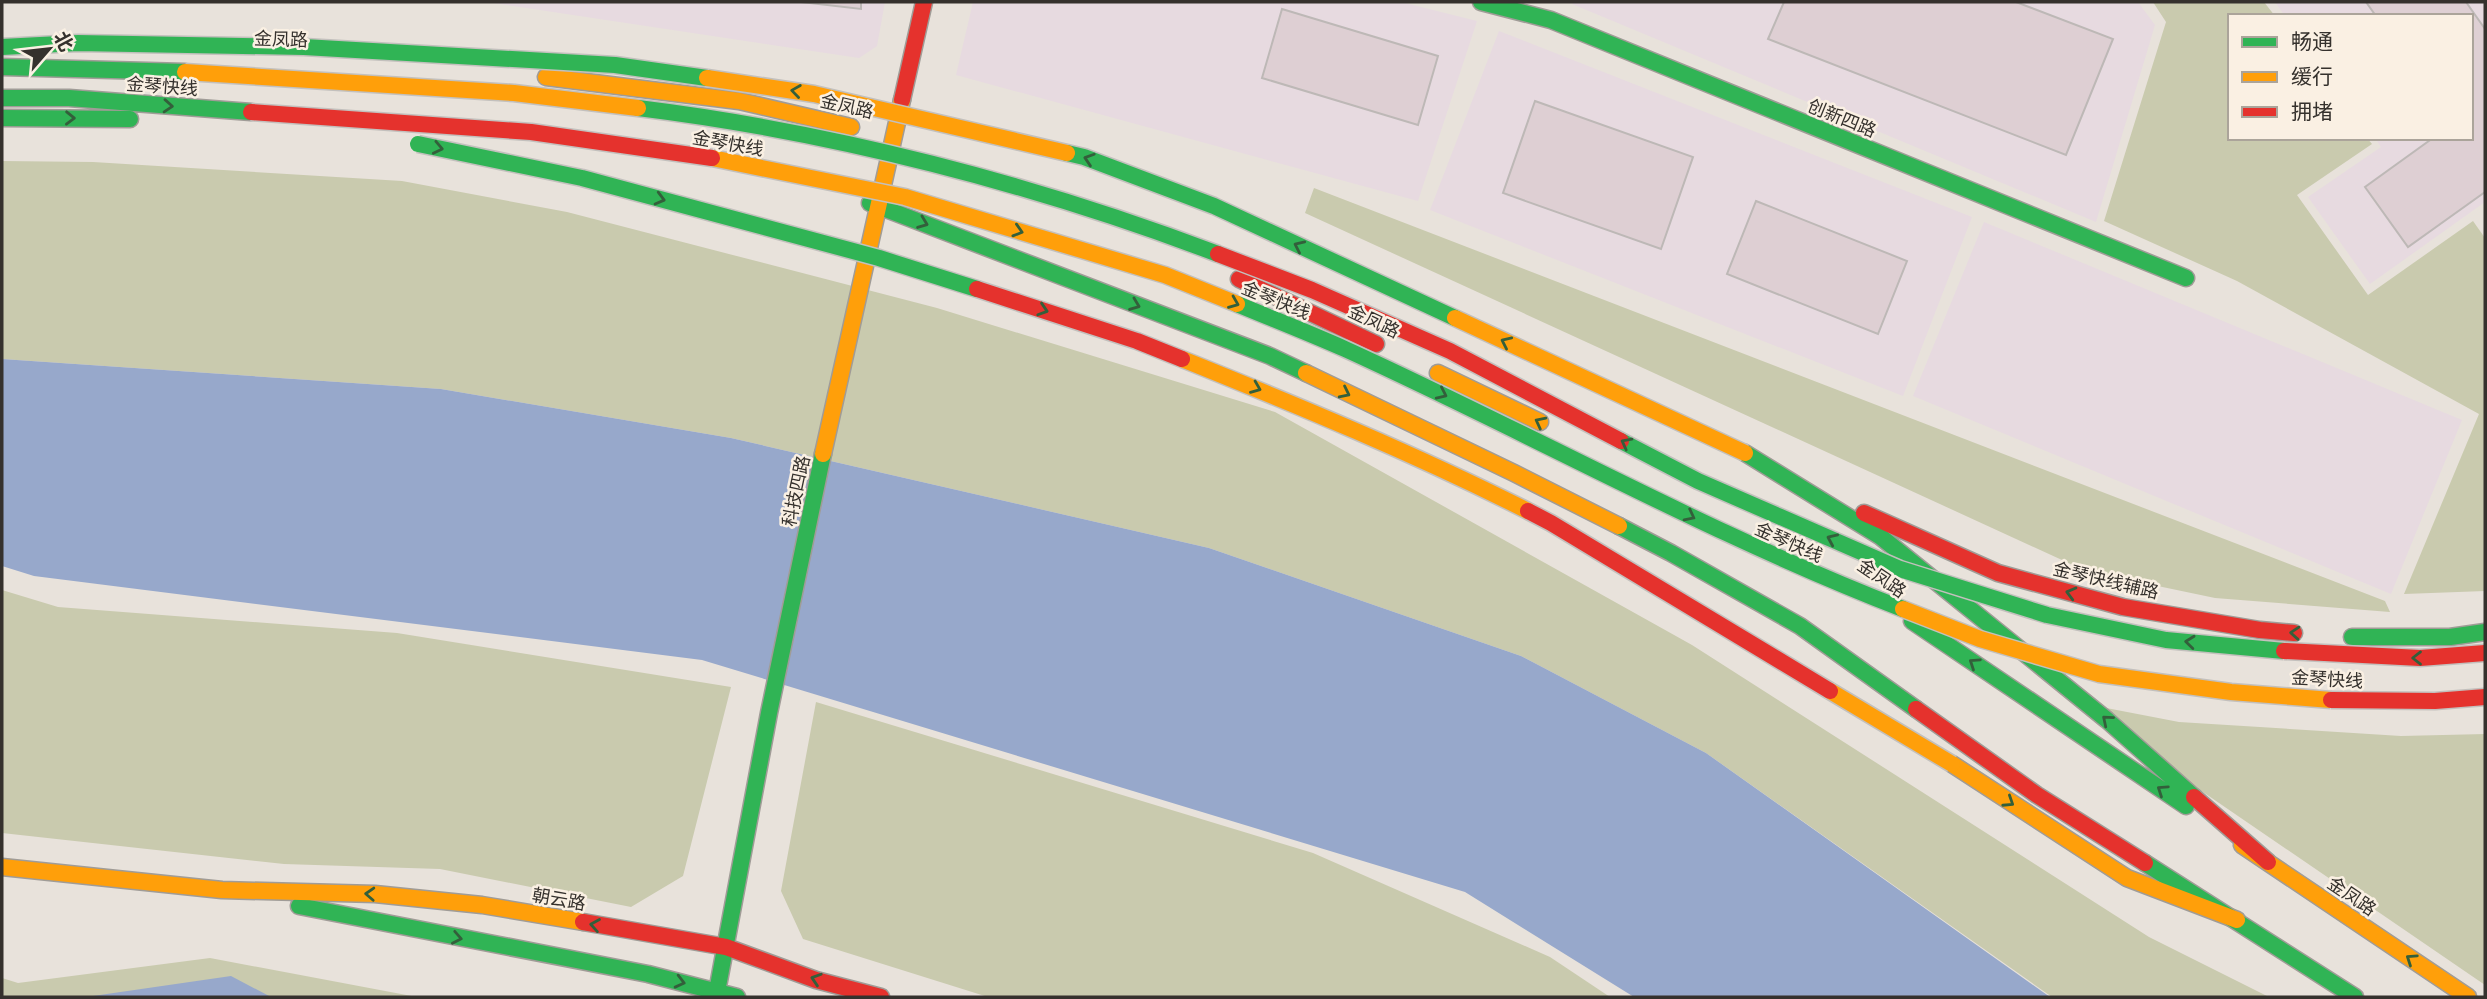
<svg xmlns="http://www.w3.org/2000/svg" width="2487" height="999" viewBox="0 0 2487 999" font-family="'Source Serif 4','Noto Sans SC',serif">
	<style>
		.industrial { fill: #e7dae0 }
		.green { fill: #c9caae }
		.water { fill: #97a8cb }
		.building { fill: #decfd3; stroke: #bdb8b6; stroke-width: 2 }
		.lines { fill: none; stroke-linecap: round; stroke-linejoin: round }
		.fast-casing { stroke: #a09c97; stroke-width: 19 }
		.slow-casing { stroke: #a09c97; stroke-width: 19 }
		.jam-casing { stroke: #a09c97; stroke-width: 19 }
		.fast { stroke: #30b455; stroke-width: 16 }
		.slow { stroke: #ff9f0a; stroke-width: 16 }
		.jam { stroke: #e5322d; stroke-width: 16 }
		.fast-bridge-casing { stroke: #c3c0bd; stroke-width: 19; stroke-linecap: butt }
		.slow-bridge-casing { stroke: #c3c0bd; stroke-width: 19; stroke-linecap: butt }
		.jam-bridge-casing { stroke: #c3c0bd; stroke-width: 19; stroke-linecap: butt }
		.fast-bridge { stroke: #30b455; stroke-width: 16 }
		.slow-bridge { stroke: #ff9f0a; stroke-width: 16 }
		.jam-bridge { stroke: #e5322d; stroke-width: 16 }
		.oneway { stroke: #335f3b }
		.labels { text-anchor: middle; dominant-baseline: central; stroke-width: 5; stroke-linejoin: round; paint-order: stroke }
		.street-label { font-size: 18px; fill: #35312d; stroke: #faf0e3 }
	</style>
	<rect width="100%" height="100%" fill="#e8e2db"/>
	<!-- industrial -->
	<path class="industrial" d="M487,2H885L877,46L859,58Z
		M973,2H1401L1477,21L1418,201L956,75Z
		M1573,2H2138L2155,25L2096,222L1572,4Z
		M2275,2H2485V202L2370,284L2308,197L2381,147L2375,138H2471V16H2285Z
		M1499,31L1972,217L1903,396L1430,210Z
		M1984,222L2462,420L2391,594L1913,396Z"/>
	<!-- green -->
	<path class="green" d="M2153,2H2264L2275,16H2230V138H2367L2372,144L2297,195L2368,295L2473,221L2485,238V591L2404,594L2479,414L2237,281L2104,221L2166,22Z
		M2,161L93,162L402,181L567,212L937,308L1275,412L1692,645L2149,937L2269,997H2052L1706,753L1521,656L1209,548L731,438L441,389L2,359Z
		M1314,188L2385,601L2390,612L2215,598L2086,571L1305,213Z
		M2,590L58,607L397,633L731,687L683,876L631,907L440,869L284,864L2,833Z
		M2070,701L2179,722L2401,736L2485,734V985Z
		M816,702L1313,853L1550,957L1610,997H988L803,939L781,891Z
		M210,958L417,997H2V978L18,983Z"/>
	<!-- water -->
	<path class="water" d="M2,359L441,389L731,438L1209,548L1521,656L1706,753L2050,997H1634L1465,892L702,660L34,576L2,566Z
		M231,976L271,997H86Z"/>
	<!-- building -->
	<path class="building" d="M801,2H861V9Z
		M1784,2H2016L2113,39L2066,155L1768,39Z
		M2366,2H2466L2485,29V192L2408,247L2365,187L2433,138H2471V16H2376Z
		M1282,9L1438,56L1418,125L1262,78Z
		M1535,101L1693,157L1661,249L1503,193Z
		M1756,201L1907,261L1878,334L1727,274Z"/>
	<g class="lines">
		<defs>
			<path id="fast" d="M1481,2L1551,20L2186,278
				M2,67L185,72
				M2,98H69L251,112
				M2,118L130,119
				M870,203L1270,356L1306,373
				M1745,453L1881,537L2107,720L2194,797
				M1619,526L1671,553L1800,626L1916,709
				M1912,621L2186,806
				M2352,637H2450L2485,632
				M2145,863L2355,997
				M299,906L648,974L737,997
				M716,997L769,713L823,454"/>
			<path id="slow" d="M546,77L739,101L851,127
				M1306,373L1514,473L1619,526
				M1438,373L1540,422
				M823,454L902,100
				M1952,764L2127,878L2237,920
				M2242,845L2468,997
				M2,867L222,890L375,894L482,905L583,922"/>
			<path id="jam" d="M902,100L924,2
				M1239,279L1376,344
				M1864,513L1998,573L2123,607L2260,630L2294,633
				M1916,709L2037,795L2145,863
				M2194,797L2268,862
				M583,922L726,947L816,980L881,997"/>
		</defs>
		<!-- fast casing -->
		<use href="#fast" class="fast-casing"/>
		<!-- slow casing -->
		<use href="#slow" class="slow-casing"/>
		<!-- jam casing -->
		<use href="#jam" class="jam-casing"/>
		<!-- fast -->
		<use href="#fast" class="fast"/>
		<!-- slow -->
		<use href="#slow" class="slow"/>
		<!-- jam -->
		<use href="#jam" class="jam"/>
		<defs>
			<path id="fast-bridge" d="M2,47L78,43L304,47L615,65L707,78
				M638,108C833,132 1034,184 1218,254
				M418,144L582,178L879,258L977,289
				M1067,153L1084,157L1214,206L1455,318
				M1237,304C1273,319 1309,333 1345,349C1532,434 1711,535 1903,609
				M1621,441L1698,481L1900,569L2047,615L2166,640L2284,651"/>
			<path id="slow-bridge" d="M185,72L514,93L638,108
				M707,78L814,94L1067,153
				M712,158L905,197L1165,275L1237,304
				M1455,318L1745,453
				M1182,359C1299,406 1415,454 1528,511
				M1903,609L1980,639L2099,674L2231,692L2331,700
				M1830,691L1952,764"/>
			<path id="jam-bridge" d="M251,112L531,132L712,158
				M1218,254L1312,290L1450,351L1621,441
				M977,289L1137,341L1182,359
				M1528,511L1551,523L1830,691
				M2284,651L2420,658L2485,653
				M2331,700L2435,701L2485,697"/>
		</defs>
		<!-- fast-bridge casing -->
		<use href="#fast-bridge" class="fast-bridge-casing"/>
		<!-- slow-bridge casing -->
		<use href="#slow-bridge" class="slow-bridge-casing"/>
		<!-- jam-bridge casing -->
		<use href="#jam-bridge" class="jam-bridge-casing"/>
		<!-- fast-bridge -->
		<use href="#fast-bridge" class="fast-bridge"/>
		<!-- slow-bridge -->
		<use href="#slow-bridge" class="slow-bridge"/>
		<!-- jam-bridge -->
		<use href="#jam-bridge" class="jam-bridge"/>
	</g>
	<!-- one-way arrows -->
	<defs><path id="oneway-chevron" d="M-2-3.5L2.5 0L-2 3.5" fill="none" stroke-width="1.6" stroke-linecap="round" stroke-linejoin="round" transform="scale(1.75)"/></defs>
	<g class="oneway">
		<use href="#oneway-chevron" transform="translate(796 91) rotate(-172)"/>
		<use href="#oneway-chevron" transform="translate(168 106) rotate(4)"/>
		<use href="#oneway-chevron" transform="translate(70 118) rotate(1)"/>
		<use href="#oneway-chevron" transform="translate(438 148) rotate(12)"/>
		<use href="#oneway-chevron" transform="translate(1089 159) rotate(-162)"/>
		<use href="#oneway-chevron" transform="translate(660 199) rotate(15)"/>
		<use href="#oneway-chevron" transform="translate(923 223) rotate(21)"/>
		<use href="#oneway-chevron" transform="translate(1018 231) rotate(17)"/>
		<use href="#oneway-chevron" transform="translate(1299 246) rotate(-155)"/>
		<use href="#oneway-chevron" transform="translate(1234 303) rotate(22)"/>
		<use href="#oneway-chevron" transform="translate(1135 305) rotate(21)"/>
		<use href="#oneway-chevron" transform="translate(1043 310) rotate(18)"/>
		<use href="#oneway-chevron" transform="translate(1506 342) rotate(-155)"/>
		<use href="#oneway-chevron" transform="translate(1256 388) rotate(22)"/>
		<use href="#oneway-chevron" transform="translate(1345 393) rotate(26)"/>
		<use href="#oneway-chevron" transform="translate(1442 394) rotate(25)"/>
		<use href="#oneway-chevron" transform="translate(1540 422) rotate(-153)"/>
		<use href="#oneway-chevron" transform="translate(1626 443) rotate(-152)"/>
		<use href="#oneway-chevron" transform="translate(1690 516) rotate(27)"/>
		<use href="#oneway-chevron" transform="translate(1832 539) rotate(-156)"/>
		<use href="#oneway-chevron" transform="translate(2071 593) rotate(-165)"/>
		<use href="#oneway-chevron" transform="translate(2295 633) rotate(-176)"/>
		<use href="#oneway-chevron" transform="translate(2190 642) rotate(-174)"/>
		<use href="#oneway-chevron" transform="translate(2417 658) rotate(180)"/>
		<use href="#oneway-chevron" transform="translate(1974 663) rotate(-146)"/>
		<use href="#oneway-chevron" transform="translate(2107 720) rotate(-140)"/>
		<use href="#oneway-chevron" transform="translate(2162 790) rotate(-146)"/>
		<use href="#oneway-chevron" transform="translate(2009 802) rotate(33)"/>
		<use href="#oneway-chevron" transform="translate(370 894) rotate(-177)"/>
		<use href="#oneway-chevron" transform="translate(595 925) rotate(-170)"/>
		<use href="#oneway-chevron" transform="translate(457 938) rotate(11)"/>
		<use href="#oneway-chevron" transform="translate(2411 959) rotate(-146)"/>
		<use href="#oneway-chevron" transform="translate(816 979) rotate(-162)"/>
		<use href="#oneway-chevron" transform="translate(680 982) rotate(14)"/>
	</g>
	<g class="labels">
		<!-- street labels -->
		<g class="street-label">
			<text transform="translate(281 39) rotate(2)">金凤路</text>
			<text transform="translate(162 86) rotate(4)">金琴快线</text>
			<text transform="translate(847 106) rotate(13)">金凤路</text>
			<text transform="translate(1842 118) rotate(22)">创新四路</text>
			<text transform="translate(728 143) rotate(10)">金琴快线</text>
			<text transform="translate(1276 300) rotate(22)">金琴快线</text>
			<text transform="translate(1374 321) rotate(25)">金凤路</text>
			<text transform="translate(796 491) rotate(-78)">科技四路</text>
			<text transform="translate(1789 542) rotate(24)">金琴快线</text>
			<text transform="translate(1882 578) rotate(34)">金凤路</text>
			<text transform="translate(2106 580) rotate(13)">金琴快线辅路</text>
			<text transform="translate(2327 679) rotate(3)">金琴快线</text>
			<text transform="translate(2352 896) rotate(34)">金凤路</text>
			<text transform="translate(559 899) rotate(10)">朝云路</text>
		</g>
	</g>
	<!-- border -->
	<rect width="2487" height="999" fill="none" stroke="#35312d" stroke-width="7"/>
	<!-- legend -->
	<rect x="2228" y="14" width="245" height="126" fill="#faf0e3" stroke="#aba49a" stroke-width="2"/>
	<rect x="2242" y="37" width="35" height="10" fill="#30b455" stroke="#aba49a" stroke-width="2"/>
	<text x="2291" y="49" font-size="21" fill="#35312d">畅通</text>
	<rect x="2242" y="72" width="35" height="10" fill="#ff9f0a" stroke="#aba49a" stroke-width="2"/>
	<text x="2291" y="84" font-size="21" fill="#35312d">缓行</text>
	<rect x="2242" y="107" width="35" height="10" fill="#e5322d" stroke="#aba49a" stroke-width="2"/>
	<text x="2291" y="119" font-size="21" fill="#35312d">拥堵</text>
	<!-- north arrow -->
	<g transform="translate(49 49) rotate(62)" stroke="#faf0e3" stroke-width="5" paint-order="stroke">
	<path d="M0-5L12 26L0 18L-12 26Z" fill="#35312d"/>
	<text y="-10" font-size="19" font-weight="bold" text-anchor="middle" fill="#35312d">北</text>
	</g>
</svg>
